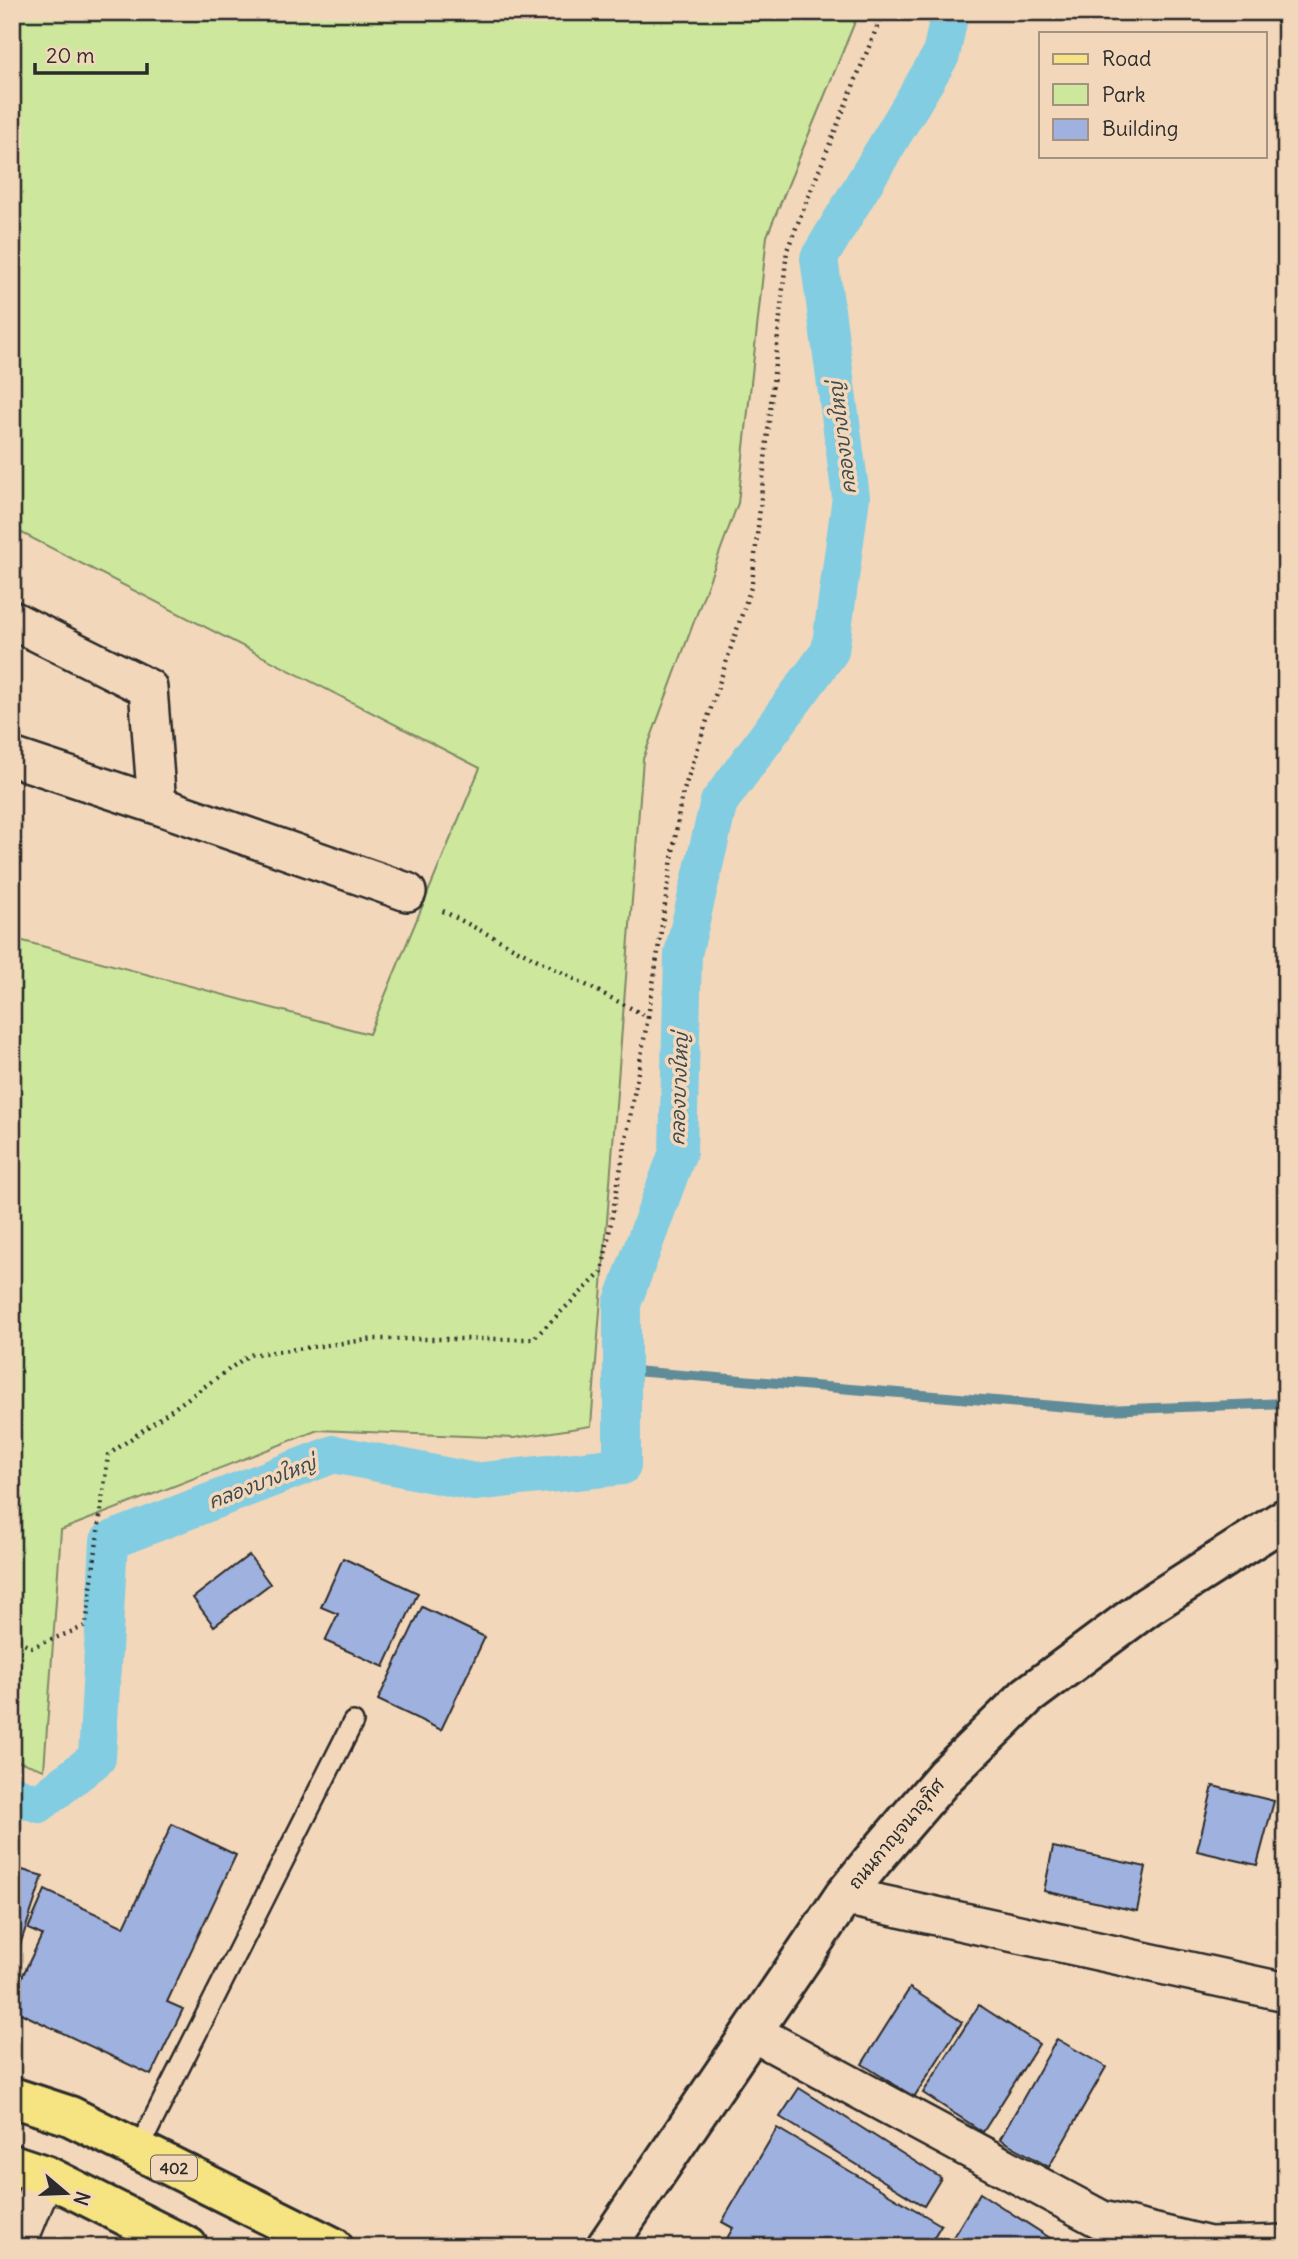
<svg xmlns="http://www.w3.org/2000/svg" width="1298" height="2259" viewBox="0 0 1298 2259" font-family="Delius,'Playpen Sans Thai',sans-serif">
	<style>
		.green { fill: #cde79d; stroke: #7c8964; stroke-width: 2 }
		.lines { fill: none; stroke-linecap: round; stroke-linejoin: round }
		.stream { stroke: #5f8c98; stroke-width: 10 }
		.canal { stroke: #82cde1; stroke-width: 38 }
		.building { fill: #9fb1df; stroke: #2b2b2b; stroke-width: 2 }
		.service-casing { stroke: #2b2b2b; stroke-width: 24 }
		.minor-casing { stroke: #2b2b2b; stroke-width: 42 }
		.tertiary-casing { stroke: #2b2b2b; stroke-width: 44 }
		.primary-casing { stroke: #2b2b2b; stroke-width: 44 }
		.path { stroke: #2b2b2b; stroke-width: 4.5; stroke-dasharray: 2 5; stroke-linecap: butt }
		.service { stroke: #f3d7ba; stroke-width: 19 }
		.minor { stroke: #f3d7ba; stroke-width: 37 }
		.tertiary { stroke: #f3d7ba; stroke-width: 38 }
		.primary { stroke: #f6e381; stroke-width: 38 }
		.labels { text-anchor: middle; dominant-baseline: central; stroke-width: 7; stroke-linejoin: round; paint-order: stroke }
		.shield { fill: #f3d7ba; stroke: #675f56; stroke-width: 2 }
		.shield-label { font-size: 16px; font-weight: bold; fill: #2b2b2b }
		.street-label { font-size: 18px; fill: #2b2b2b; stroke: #f3d7ba }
		.water-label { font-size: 19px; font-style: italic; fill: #3c4b4f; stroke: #f3d7ba }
	</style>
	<rect width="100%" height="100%" fill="#f3d7ba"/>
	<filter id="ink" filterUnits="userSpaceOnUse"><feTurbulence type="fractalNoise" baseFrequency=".0143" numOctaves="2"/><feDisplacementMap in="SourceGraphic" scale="14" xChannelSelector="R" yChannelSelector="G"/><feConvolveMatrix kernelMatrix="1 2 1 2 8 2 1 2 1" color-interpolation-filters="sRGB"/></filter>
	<g filter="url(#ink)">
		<!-- green -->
		<path class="green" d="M12,12H859L767,236L738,503L643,759L591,1426L514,1438L318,1430L61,1530L44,1770L12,1759V938L369,1034L480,768L12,528Z"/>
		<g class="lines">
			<!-- stream -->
			<path class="stream" d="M622,1370L1104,1410L1286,1403"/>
			<!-- canal -->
			<path class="canal" d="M12,1794L39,1804L97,1758L109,1541L334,1454L474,1482L622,1466V1304L678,1152L683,954L719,802L830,651L851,497L819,258L941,55L950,12"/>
		</g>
		<!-- building -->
		<path class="building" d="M249,1555L270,1584L214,1626L193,1598Z
			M343,1558L418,1593L384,1667L325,1641L338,1614L321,1607Z
			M422,1607L485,1637L441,1730L378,1700Z
			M1213,1786L1274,1801L1257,1865L1197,1851Z
			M172,1824L236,1855L167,2002L183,2009L151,2075L12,2009V1998L42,1935L28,1929L45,1890L124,1927Z
			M1053,1847L1146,1867L1137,1911L1044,1891Z
			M12,1867L43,1876L12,1969Z
			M910,1988L962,2022L914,2097L862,2064Z
			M979,2005L1039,2044L983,2132L923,2093Z
			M1057,2039L1106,2067L1049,2167L1000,2139Z
			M799,2088L941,2178L924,2206L780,2117Z
			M777,2128L941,2225L928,2247H722L733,2228L722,2222Z
			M980,2193L1064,2247H947Z"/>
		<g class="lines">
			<defs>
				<path id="service" d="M138,2150L353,1722"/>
				<path id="minor" d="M12,620L148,688L157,805
					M12,757L157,805L407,892
					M844,1896L1286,1992
					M752,2032L1102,2220L1209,2246L1286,2244
					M16,2247L45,2175"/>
				<path id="tertiary" d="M606,2247L844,1896L873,1860L945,1776L1027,1696L1148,1606L1286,1518"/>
				<path id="primary" d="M12,2097L70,2116L333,2247
					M12,2164L45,2175L188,2247"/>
			</defs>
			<!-- service casing -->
			<use href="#service" class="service-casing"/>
			<!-- minor casing -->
			<use href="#minor" class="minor-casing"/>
			<!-- tertiary casing -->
			<use href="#tertiary" class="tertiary-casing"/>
			<!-- primary casing -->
			<use href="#primary" class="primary-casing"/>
			<!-- path -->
			<path class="path" d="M648,1017L681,799L752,584L787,250L883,12
				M12,1637L32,1647L86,1626L108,1455L249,1355L375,1339H533L602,1272L648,1017L439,909"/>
			<!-- service -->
			<use href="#service" class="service"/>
			<!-- minor -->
			<use href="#minor" class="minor"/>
			<!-- tertiary -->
			<use href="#tertiary" class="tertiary"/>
			<!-- primary -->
			<use href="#primary" class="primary"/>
		</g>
	</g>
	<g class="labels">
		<!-- shield labels -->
		<rect class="shield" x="151" y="2155.5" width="46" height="25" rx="5"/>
		<g class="shield-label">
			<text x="174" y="2168">402</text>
		</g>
		<!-- street labels -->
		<g class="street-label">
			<text transform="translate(896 1834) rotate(-50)">ถนนกาญจนาอุทิศ</text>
		</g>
		<!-- water labels -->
		<g class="water-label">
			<text transform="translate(842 438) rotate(-97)">คลองบางใหญ่</text>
			<text transform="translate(679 1089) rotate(-88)">คลองบางใหญ่</text>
			<text transform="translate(262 1482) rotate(-21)">คลองบางใหญ่</text>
		</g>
	</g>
	<!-- margin -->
	<rect width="1298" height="2259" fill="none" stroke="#f3d7ba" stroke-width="42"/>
	<rect x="21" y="21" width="1256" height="2217" fill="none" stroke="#2b2b2b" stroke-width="2.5" filter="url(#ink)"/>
	<!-- legend -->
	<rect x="1039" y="32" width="228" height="126" fill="#f3d7ba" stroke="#a39281" stroke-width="2"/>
	<rect x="1053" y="54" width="35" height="10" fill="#f6e381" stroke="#a39281" stroke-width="2"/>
	<text x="1102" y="66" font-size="21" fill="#2b2b2b">Road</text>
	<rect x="1053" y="84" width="35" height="21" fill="#cde79d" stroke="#a39281" stroke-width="2"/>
	<text x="1102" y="102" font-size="21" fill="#2b2b2b">Park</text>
	<rect x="1053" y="119" width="35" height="21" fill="#9fb1df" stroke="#a39281" stroke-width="2"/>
	<text x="1102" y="136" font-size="21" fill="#2b2b2b">Building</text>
	<!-- north arrow -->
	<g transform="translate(66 2193) rotate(109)" stroke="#f3d7ba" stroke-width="5" paint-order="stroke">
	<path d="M0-5L12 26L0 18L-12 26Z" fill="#2b2b2b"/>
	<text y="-10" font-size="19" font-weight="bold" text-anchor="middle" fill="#2b2b2b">N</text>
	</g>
	<!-- scale -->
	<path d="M35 63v10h112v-10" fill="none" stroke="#2b2b2b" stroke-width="3.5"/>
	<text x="46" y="63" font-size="21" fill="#2b2b2b" stroke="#f3d7ba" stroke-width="5" paint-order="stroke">20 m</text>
</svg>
